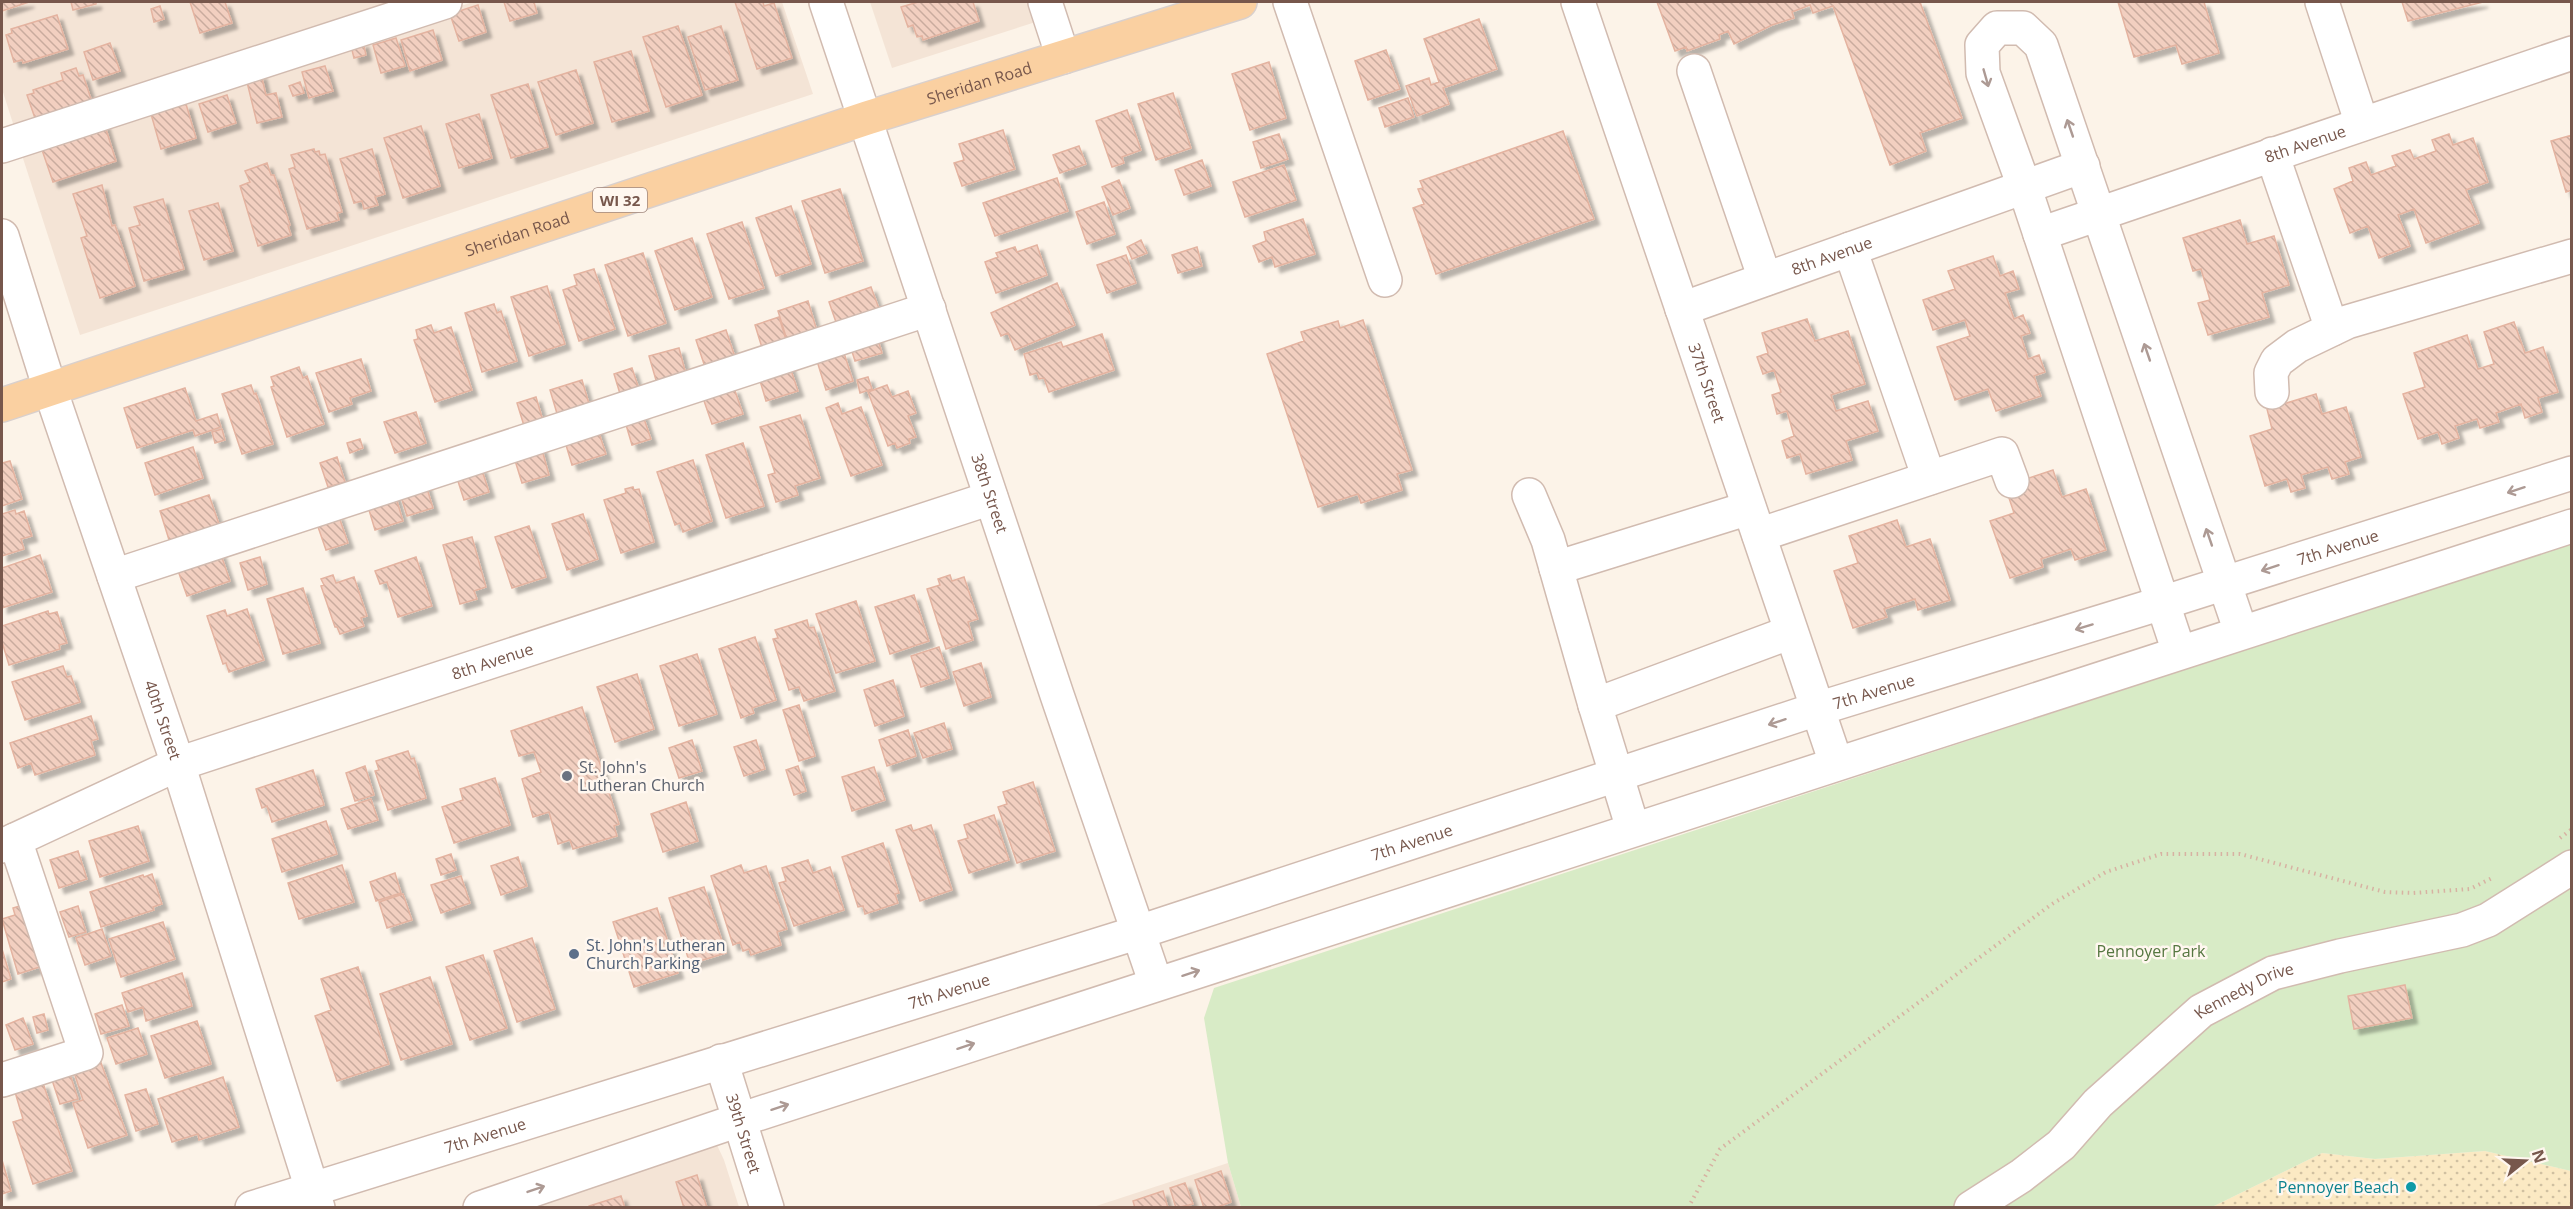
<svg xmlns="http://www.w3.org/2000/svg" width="2573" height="1209" viewBox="0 0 2573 1209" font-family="'Open Sans',sans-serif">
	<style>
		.residential { fill: #f4e4d6 }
		.sand { fill: url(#sand-dots) }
		.green { fill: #d8ebc6 }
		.building { fill: url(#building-back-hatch); stroke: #e4b3a0; stroke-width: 1.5; filter: url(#shadow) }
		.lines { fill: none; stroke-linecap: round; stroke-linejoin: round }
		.minor-casing { stroke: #d1bbb0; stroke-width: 36 }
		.major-casing { stroke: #d9d0cd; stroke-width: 36 }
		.path { stroke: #d7b2a2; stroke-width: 4; stroke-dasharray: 1.5 4.5; stroke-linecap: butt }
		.minor { stroke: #fff; stroke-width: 33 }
		.major { stroke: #fad0a1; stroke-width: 33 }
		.oneway { stroke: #ad9a94 }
		.worship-dot { fill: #6b7280; stroke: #fff7ef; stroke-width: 2 }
		.service-dot { fill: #5c6f8a; stroke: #fff7ef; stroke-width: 2 }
		.culture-dot { fill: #0f9aa8; stroke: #fff7ef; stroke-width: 2 }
		.labels { text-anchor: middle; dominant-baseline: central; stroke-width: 5; stroke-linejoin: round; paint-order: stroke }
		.shield { fill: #fff7ef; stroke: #a0877d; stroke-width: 1.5 }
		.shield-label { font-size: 15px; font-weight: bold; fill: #77574c }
		.street-label { font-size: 16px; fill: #77574c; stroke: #fff7ef }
		.worship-label { font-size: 16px; fill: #5b616d; stroke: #fff7ef; text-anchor: start }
		.service-label { font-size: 16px; fill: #4e5e75; stroke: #fff7ef; text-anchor: start }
		.park-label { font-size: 16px; fill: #567741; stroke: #fff7ef }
		.culture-label { font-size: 16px; fill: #0d838f; stroke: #fff7ef; text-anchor: end }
	</style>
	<defs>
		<pattern id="sand-dots" width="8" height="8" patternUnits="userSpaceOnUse" patternTransform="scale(1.5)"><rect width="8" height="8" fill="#fbe9c3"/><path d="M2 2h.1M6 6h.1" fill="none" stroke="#d0c0a1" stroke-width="1.8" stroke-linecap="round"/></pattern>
		<pattern id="building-back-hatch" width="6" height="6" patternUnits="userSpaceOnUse" patternTransform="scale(1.5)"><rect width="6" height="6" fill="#f2cfc0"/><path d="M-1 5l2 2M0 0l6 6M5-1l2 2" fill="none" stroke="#c9ab9e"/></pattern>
		<filter id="shadow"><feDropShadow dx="5.5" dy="5.5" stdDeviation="1.5" flood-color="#0004"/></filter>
	</defs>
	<rect width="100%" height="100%" fill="#fcf3e8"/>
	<!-- residential -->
	<path class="residential" d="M2,2H426L17,136L2,89Z
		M473,2H782L813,94L80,335L20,149Z
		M870,2H1040L1045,19L892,68Z
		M710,1141L717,1145L724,1160L739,1207L498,1208Z
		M1228,1163L1241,1207L1090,1208Z"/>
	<!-- sand -->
	<path class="sand" d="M2485,1151L2571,1171V1207L2210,1208L2322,1153L2375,1159Z"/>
	<!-- green -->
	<path class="green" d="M2571,543V1171L2485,1151L2375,1159L2322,1153L2210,1208L1241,1207L1228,1163L1204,1018L1214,988Z"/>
	<!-- building -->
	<path class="building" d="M2,2H29L2,11Z
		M71,2H96V4L73,10Z
		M190,2H225L232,23L200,33Z
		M504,2H534L537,13L510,21Z
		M735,2H763L764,6L774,3L792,58L757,69Z
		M918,2H973L979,21L923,40L922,36L917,37L913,25L908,27L901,7Z
		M1657,2H1920L1962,118L1920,133L1926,151L1890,165L1833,6L1813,13L1810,5L1792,12L1794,18L1772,25L1734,44L1728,31L1719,35L1720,39L1687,51L1686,47L1675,51Z
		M2118,2H2204L2219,53L2182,64L2176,45L2134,57Z
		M2402,2H2483L2408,21Z
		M478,5L486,32L459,41L450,14Z
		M160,6L164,19L154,22L151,9Z
		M57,15L68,49L23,63L22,60L14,62L6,35L12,33L11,29Z
		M1479,19L1497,69L1443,88L1449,104L1417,116L1406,86L1429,78L1431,85L1439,82L1424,39Z
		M678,26L702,95L666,107L643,37Z
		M721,26L738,80L705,90L688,37Z
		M433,30L442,60L410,71L401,40Z
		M396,38L405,66L381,73L373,45Z
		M363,42L366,55L354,58L351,46Z
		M110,43L120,71L93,80L84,52Z
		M1386,50L1400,89L1368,100L1355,61Z
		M631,51L649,111L612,122L594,62Z
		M1269,62L1286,118L1250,130L1232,74Z
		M325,66L333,91L309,98L302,72Z
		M76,68L79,76L83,75L93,105L36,121L27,95L34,93L33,90L63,80L61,73Z
		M576,70L593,123L556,135L538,82Z
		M261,74L266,95L276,93L282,117L257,123L246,78Z
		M300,82L304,93L293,96L289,86Z
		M528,84L548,147L511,158L491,95Z
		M1173,93L1191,148L1156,160L1138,104Z
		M227,95L236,123L208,132L199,104Z
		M1408,98L1414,117L1385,127L1379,108Z
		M186,104L196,138L161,149L151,114Z
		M1127,110L1141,150L1122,157L1124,163L1112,167L1096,121Z
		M479,114L492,158L459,168L446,124Z
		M104,123L116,161L53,182L40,144Z
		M421,126L440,186L403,198L384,138Z
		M1003,130L1015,169L962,186L954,163L964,160L959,144Z
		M1563,131L1594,219L1436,274L1413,208L1424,204L1418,189L1423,188L1420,181Z
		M1279,134L1288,159L1261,168L1253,142Z
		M2449,134L2453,145L2473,138L2488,182L2466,190L2479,223L2426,243L2414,209L2398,215L2410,246L2379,258L2368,226L2350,233L2334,189L2353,181L2349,168L2366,162L2371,175L2396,166L2392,156L2410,150L2414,159L2436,151L2432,140Z
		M2572,135V190L2566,192L2551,141Z
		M1079,146L1086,164L1060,173L1053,155Z
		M314,149L315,152L319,151L320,155L325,154L342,212L337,213L339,220L307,229L289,169L295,167L291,155Z
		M372,149L385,194L375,197L378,205L364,209L362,201L354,203L340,159Z
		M1202,160L1211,186L1184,195L1175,170Z
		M267,163L271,175H274L290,225L288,226L291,235L258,246L240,186L250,182L245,171Z
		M1284,165L1296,200L1245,217L1233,182Z
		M1057,178L1068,211L995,236L983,203Z
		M1119,180L1130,208L1113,215L1102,187Z
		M102,185L112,226L115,225L135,286L100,298L81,238L87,236L73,194Z
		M840,189L863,261L825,273L802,201Z
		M163,199L184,269L144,281L129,228L140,225L134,207Z
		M1104,202L1115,234L1087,244L1076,212Z
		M218,203L233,251L204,260L189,211Z
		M791,206L811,264L776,276L756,218Z
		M1303,219L1315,254L1275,267L1272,257L1259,262L1253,246L1266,241L1264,232Z
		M2240,220L2247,244L2274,236L2289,285L2262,293L2269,317L2208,335L2198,303L2210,300L2201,269L2193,271L2183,238Z
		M742,222L764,288L729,299L707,234Z
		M692,238L712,297L675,310L655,251Z
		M1141,240L1147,253L1132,259L1127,247Z
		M1037,245L1047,275L996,293L985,262L998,257L996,253L1015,247L1017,252Z
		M1197,247L1202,266L1178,273L1172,255Z
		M643,253L666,323L628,336L605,265Z
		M1126,255L1136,283L1107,293L1097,265Z
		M1993,256L2000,276L2013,271L2019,289L2005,293L2014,319L2023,315L2030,333L2021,336L2028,359L2039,355L2045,372L2034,376L2041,396L1996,411L1988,389L1955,400L1937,347L1970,336L1965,320L1933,330L1923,300L1955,289L1948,271Z
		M594,269L615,329L579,341L563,290L577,285L574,275Z
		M1057,283L1075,325L1015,350L1008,333L1001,336L991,313Z
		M547,286L565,344L529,356L511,297Z
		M871,287L881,314L838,328L829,302Z
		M808,301L817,331L787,340L778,311Z
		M494,304L497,313L501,311L517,361L482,372L465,313Z
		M779,317L787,343L763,351L755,325Z
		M1807,319L1815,341L1848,331L1865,384L1831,395L1836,411L1868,401L1878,431L1846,441L1852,460L1806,474L1800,454L1787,458L1782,441L1794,436L1787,411L1777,414L1772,395L1781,392L1774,370L1763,374L1757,357L1768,353L1762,333Z
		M1363,320L1412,470L1397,474L1402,490L1361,503L1358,494L1318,507L1267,354L1304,341L1301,332L1338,321L1340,328Z
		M2514,322L2525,353L2543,347L2558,392L2538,398L2542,412L2525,418L2521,404L2496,413L2499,422L2480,428L2477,419L2455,426L2459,438L2442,444L2438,432L2418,439L2403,394L2425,387L2414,353L2467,335L2478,369L2494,364L2484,332Z
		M431,325L434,333L451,327L472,390L435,402L414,340L418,339L416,330Z
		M726,330L736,360L706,370L696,340Z
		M876,333L882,353L855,361L849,342Z
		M1102,334L1114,370L1049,392L1044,378L1039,379L1037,373L1030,375L1024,354L1061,342L1063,347Z
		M679,348L687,378L658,387L649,356Z
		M844,353L853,381L826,390L817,361Z
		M361,359L371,391L350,398L352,404L329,412L316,373Z
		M789,364L798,391L766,401L758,374Z
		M299,367L303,378L307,376L324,424L287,437L271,387L274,386L271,377Z
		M632,368L640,392L621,397L614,374Z
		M868,377L872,389L860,393L857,380Z
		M582,380L590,407L558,417L550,390Z
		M251,385L254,394L256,393L273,444L242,454L222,394Z
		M887,385L892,397L908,391L916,413L908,416L916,437L909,439L910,443L897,448L895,443L888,446L868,392Z
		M185,388L196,421L217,414L221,427L195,436L193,430L137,448L124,408Z
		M734,388L743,414L712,424L703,398Z
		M2316,394L2322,414L2346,407L2361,457L2345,462L2349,474L2332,479L2328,467L2301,475L2305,488L2291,492L2287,479L2265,486L2250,436L2272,429L2267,409Z
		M536,397L544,424L525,429L517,403Z
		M838,403L842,414L861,407L882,465L851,476L826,408Z
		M416,412L426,443L395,453L384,422Z
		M642,413L651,439L632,445L624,418Z
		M800,415L820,478L795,486L798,495L776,502L768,475L775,473L760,427Z
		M596,424L606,454L572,465L563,435Z
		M222,429L225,440L215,443L212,432Z
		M360,439L363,448L350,453L347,443Z
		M743,443L764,506L726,518L706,455Z
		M541,446L549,475L522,483L513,454Z
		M193,447L203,478L155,495L145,463Z
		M337,457L345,482L328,487L320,463Z
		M693,460L712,521L683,532L680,523L675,525L657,472Z
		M10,461L22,499L2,506V463Z
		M481,467L489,492L464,500L456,475Z
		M2053,470L2062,497L2086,489L2106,550L2075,560L2071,549L2041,559L2043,567L2010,578L1990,521L2014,513L2005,486Z
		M425,482L433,508L407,516L399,490Z
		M633,487L634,490L639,489L654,542L621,553L604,500L626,493L625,489Z
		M394,491L403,521L375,530L366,500Z
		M209,495L220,527L170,543L160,511Z
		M15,510L16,514L24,511L32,536L21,539L24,549L2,556V514Z
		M338,514L348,543L326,550L316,521Z
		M583,514L598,559L567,570L552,524Z
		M1897,520L1906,547L1930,539L1950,600L1918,610L1915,599L1884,609L1887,617L1853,628L1834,571L1858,563L1849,536Z
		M529,526L546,577L512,588L495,537Z
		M472,537L486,587L474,591L477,599L460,604L443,545Z
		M219,549L230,581L187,596L176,565Z
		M40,555L52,592L2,608V568Z
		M260,557L267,584L248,590L240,563Z
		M416,557L432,606L398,617L387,582L380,584L375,571Z
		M333,575L336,583L354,577L367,616L361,618L364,626L340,634L337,627H335L321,586L324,585L321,579Z
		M950,575L952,581L964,577L978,619L968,622L973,640L946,649L927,589L940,585L938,579Z
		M303,588L320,643L283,654L267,599Z
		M914,595L929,641L890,654L875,607Z
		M856,601L875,661L836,673L816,614Z
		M247,609L264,660L229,672L226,663L223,664L207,616L225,610L227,616Z
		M48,611L49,614L57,612L67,643L59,645L60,649L9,665L2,642V626Z
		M807,620L809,628L814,627L835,691L804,701L799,687L789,690L773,639L778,638L775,630Z
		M755,637L776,700L752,708L754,713L741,718L719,649Z
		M939,647L949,678L921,687L911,656Z
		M697,654L717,714L679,726L660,666Z
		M981,663L991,697L964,706L953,672Z
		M63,666L67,677L71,676L80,702L25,720L12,682Z
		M637,674L654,729L615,742L597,687Z
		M893,680L904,716L875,726L864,690Z
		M799,705L815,756L799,761L783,710Z
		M582,707L619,824L614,826L617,836L573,849L570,840L558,844L549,812L533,817L522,779L541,772L534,752L519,756L511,731Z
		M91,716L98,739L91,741L95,755L35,775L31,763L18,768L10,743Z
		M944,723L952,749L923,758L914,733Z
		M908,730L916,756L887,766L879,740Z
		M692,740L702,771L679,778L669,748Z
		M756,740L765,769L744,776L734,747Z
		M408,751L411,759L414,758L426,798L388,810L375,771L379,770L376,761Z
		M365,766L374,795L355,801L346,773Z
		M798,766L806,791L794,795L786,770Z
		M874,767L885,800L852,811L842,777Z
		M313,770L324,805L272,822L267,806L262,808L256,789Z
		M495,778L510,825L454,843L442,807L463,800L460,789Z
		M1033,782L1055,851L1017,863L998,807L1007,804L1003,792Z
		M371,799L378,820L348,829L341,809Z
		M686,802L698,841L663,852L651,814Z
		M994,815L1009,860L969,873L958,841L968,838L964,825Z
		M326,821L337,854L282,872L272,839Z
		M911,825L913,831L931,825L952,890L920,901L896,830Z
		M138,826L149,861L100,877L89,841Z
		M883,843L899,893L895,894L898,903L865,914L863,906L858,907L842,857Z
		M78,851L87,879L59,888L50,860Z
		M451,854L456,870L441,875L436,859Z
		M518,857L527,886L501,895L491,866Z
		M808,860L813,873L830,867L844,910L794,926L779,883L786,881L782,868Z
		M342,865L354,902L299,919L288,883Z
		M741,865L744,873L766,866L787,929L777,932L781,945L751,955L749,949L743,951L740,942L733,945L711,876Z
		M395,873L401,893L376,901L370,882Z
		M152,874L162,904L153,907L154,910L101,927L90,892L143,875L144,877Z
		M461,876L470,903L441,913L431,885Z
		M704,887L726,953L690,964L669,898Z
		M403,894L412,920L387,928L379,902Z
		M33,902L52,963L18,974L2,919L15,915L13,908Z
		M78,906L86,932L69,937L60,912Z
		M657,908L678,973L634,987L613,922Z
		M163,922L175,959L121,977L109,939Z
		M102,929L111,956L85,965L76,938Z
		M532,938L555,1009L517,1022L494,951Z
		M2,949L11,979L2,982Z
		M483,955L507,1028L470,1040L446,967Z
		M358,967L389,1064L337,1081L315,1016L331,1010L321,979Z
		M182,973L192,1006L146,1021L143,1007L128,1012L122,993Z
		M430,977L452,1044L401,1060L380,994Z
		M2405,985L2412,1018L2354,1029L2348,996Z
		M122,1005L129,1026L101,1034L95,1014Z
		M44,1014L48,1030L37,1033L33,1017Z
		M23,1018L33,1044L15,1050L6,1025Z
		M197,1021L211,1064L165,1078L151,1036Z
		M138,1028L147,1054L116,1064L107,1038Z
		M100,1060L127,1135L88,1148L73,1103L83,1100L73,1069Z
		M69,1071L78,1099L60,1104L51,1077Z
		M223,1077L239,1127L199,1140L198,1134L172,1142L158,1099Z
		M43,1083L72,1171L33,1184L13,1122L23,1119L15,1092Z
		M146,1089L158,1124L136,1131L125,1095Z
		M2,1160L11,1191L2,1194Z
		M1221,1171L1231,1202L1215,1208H1204L1195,1180Z
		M697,1175L707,1208H684L676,1182Z
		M1185,1183L1193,1204L1176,1208L1170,1188Z
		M1163,1191L1168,1208H1135L1133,1201Z
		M621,1196L625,1208H589V1206Z"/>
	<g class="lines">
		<defs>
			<g id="minor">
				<path id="s1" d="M826,2L1057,695L1156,984"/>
				<path d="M1045,2L1063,57"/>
				<path d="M1290,2L1385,280"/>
				<path id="s2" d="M1578,2L1836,763"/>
				<path d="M2322,2L2362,124"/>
				<path d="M1694,71L1765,279"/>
				<path d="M2,146L445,2"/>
				<path d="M2272,154L2332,329"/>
				<path id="s3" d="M2040,234L2572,53"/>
				<path id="s4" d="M2,236L50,389L178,764L318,1208"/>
				<path d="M1850,249L1929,478"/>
				<path id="s5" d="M1682,309L2083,166"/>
				<path d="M2272,392L2271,373L2277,361L2297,346L2347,322L2572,256"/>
				<path d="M1529,495L1548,540L1595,705L1791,632"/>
				<path d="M1759,535L2002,454L2012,481"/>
				<path d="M1556,568L1749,508"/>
				<path d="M114,576L929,309"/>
				<path d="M2179,652L2024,186L1983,73L1982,45L1997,28H2023L2041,45L2241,632"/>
				<path d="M1595,705L1633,829"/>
				<path id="s6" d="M2,846L178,764L991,498"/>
				<path id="s7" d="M721,1061L767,1208"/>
				<path d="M2,1080L86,1053L15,840"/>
				<path id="s8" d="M252,1208L1136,933L1817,709L2162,603L2572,473"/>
				<path d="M480,1208L739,1120L2572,526"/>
				<path id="s9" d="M1971,1208L2021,1176L2061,1145L2098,1103L2201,1011L2273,973L2340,956L2462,930L2488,920L2572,867"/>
			</g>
			<g id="major">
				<path id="s10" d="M2,405L867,118L1240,2"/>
			</g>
		</defs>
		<!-- minor casing -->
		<use href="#minor" class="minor-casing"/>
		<!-- major casing -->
		<use href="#major" class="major-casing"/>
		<!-- path -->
		<path class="path" d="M2560,838L2572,829
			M1688,1208L1720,1149L2052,904L2106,872L2161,854H2240L2385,892L2413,893L2470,889L2494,877"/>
		<!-- minor -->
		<use href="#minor" class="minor"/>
		<!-- major -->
		<use href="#major" class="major"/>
	</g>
	<!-- one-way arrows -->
	<defs><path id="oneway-shaft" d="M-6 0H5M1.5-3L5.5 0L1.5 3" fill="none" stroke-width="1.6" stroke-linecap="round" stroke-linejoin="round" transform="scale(1.5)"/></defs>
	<g class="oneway">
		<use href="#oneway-shaft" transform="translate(1986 78) rotate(74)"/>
		<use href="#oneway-shaft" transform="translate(2070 128) rotate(-109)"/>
		<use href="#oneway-shaft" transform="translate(2147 352) rotate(-109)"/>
		<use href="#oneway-shaft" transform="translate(2516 490) rotate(162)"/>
		<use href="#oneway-shaft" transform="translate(2209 537) rotate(-109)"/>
		<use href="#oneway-shaft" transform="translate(2270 568) rotate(162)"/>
		<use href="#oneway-shaft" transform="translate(2084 627) rotate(163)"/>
		<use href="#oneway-shaft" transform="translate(1777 722) rotate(162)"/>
		<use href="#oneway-shaft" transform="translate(1191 973) rotate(-18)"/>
		<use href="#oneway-shaft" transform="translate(966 1046) rotate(-18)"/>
		<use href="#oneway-shaft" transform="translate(780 1107) rotate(-18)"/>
		<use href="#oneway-shaft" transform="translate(536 1189) rotate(-19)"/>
	</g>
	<!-- markers -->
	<circle class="worship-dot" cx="567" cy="776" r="6"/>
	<circle class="service-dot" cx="574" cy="954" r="6"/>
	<circle class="culture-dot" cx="2411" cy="1187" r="6"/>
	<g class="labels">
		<!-- shield labels -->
		<rect class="shield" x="593" y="188" width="54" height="24" rx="4.5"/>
		<g class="shield-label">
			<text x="620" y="200">WI 32</text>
		</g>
		<!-- street labels -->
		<g class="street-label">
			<text stroke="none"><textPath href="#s10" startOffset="1029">Sheridan Road</textPath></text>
			<text stroke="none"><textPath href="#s3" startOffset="280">8th Avenue</textPath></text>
			<text stroke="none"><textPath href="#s10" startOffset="543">Sheridan Road</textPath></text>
			<text stroke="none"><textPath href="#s5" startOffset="159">8th Avenue</textPath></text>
			<text stroke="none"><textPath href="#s2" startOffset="402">37th Street</textPath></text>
			<text stroke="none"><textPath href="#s1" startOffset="518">38th Street</textPath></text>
			<text stroke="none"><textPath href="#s8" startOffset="2188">7th Avenue</textPath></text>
			<text stroke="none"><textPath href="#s6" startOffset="525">8th Avenue</textPath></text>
			<text stroke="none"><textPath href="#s8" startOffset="1702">7th Avenue</textPath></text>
			<text stroke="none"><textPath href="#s4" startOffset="510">40th Street</textPath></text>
			<text stroke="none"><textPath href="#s8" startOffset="1216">7th Avenue</textPath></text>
			<text stroke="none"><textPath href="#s8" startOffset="730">7th Avenue</textPath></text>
			<text stroke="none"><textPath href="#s9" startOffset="352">Kennedy Drive</textPath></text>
			<text stroke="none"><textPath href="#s8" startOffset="244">7th Avenue</textPath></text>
			<text stroke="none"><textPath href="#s7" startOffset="76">39th Street</textPath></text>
		</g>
		<!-- worship labels -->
		<g class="worship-label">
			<text x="579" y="767">St. John's<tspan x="579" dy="18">Lutheran Church</tspan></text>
		</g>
		<!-- service labels -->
		<g class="service-label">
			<text x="586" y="945">St. John's Lutheran<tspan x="586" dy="18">Church Parking</tspan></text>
		</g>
		<!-- park labels -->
		<g class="park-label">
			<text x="2151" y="951">Pennoyer Park</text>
		</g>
		<!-- culture labels -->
		<g class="culture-label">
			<text x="2399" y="1187">Pennoyer Beach</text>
		</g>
	</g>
	<!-- border -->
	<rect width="2573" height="1209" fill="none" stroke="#77574c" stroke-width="6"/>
	<!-- north arrow -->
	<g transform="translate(2525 1161) rotate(72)" stroke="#fff7ef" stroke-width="4.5" paint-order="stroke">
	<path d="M0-4.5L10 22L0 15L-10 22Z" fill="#77574c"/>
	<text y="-9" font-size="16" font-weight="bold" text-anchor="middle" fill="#77574c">N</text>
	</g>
</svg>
